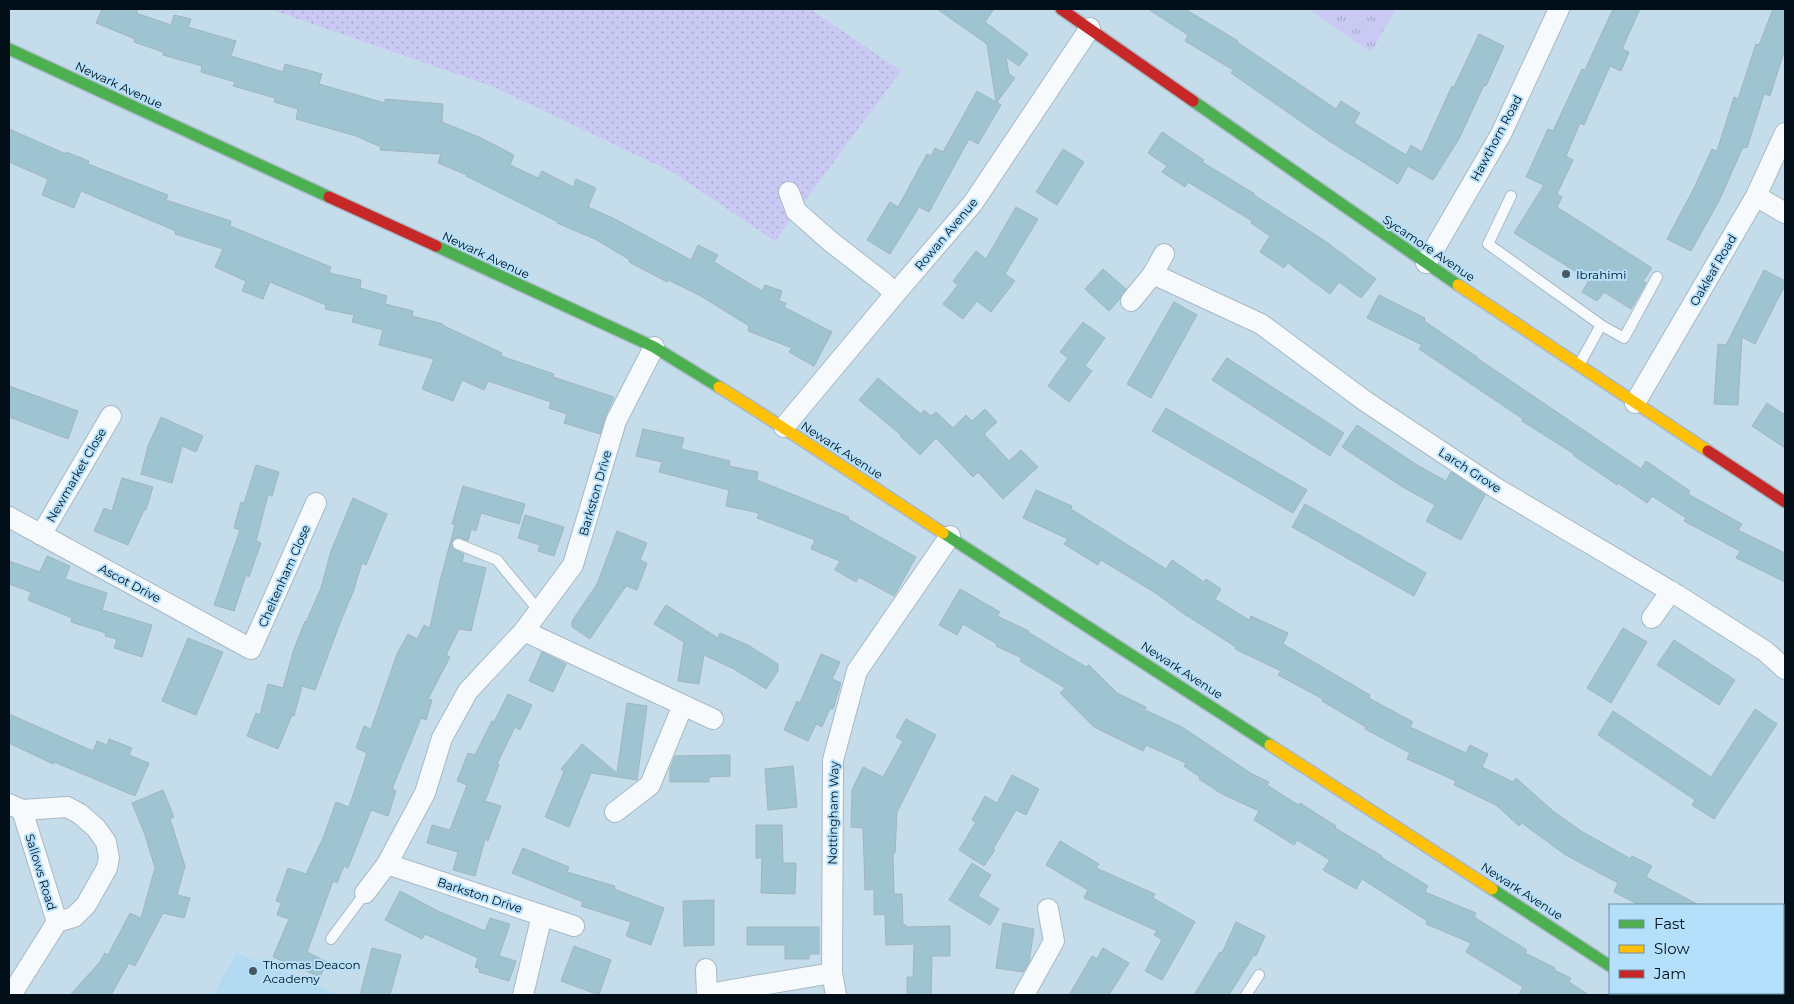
<svg xmlns="http://www.w3.org/2000/svg" width="1794" height="1004" viewBox="0 0 1794 1004" font-family="Montserrat,sans-serif">
	<style>
		.built { fill: #b4daf2 }
		.grass { fill: url(#grass-tufts) }
		.garden { fill: url(#garden-dots) }
		.building { fill: #9ec4d2; stroke: #a1b5be }
		.lines { fill: none; stroke-linecap: round; stroke-linejoin: round }
		.lane-casing { stroke: #a7b9c5; stroke-width: 12 }
		.street-casing { stroke: #a7b9c5; stroke-width: 22 }
		.fast-casing { stroke: #a7b9c5; stroke-width: 14 }
		.slow-casing { stroke: #a7b9c5; stroke-width: 14 }
		.jam-casing { stroke: #a7b9c5; stroke-width: 14 }
		.lane { stroke: #f6fafc; stroke-width: 10 }
		.street { stroke: #f6fafc; stroke-width: 20 }
		.fast { stroke: #4caf50; stroke-width: 11 }
		.slow { stroke: #ffc107; stroke-width: 11 }
		.jam { stroke: #c62828; stroke-width: 11 }
		.poi-dot { fill: #465762; stroke: #b5e0fb; stroke-width: 2 }
		.labels { text-anchor: middle; dominant-baseline: central; stroke-width: 4; stroke-linejoin: round; paint-order: stroke }
		.street-label { font-size: 12px; fill: #020f18; stroke: #b5e0fb }
		.poi-label { font-size: 12px; fill: #020f18; stroke: #b5e0fb; text-anchor: start }
	</style>
	<defs>
		<pattern id="grass-tufts" width="24" height="20" patternUnits="userSpaceOnUse" patternTransform="scale(1.25)"><rect width="24" height="20" fill="#c9c9f4"/><path d="M3 7l-1-3M5 7V3M7 7l1-3M15 17l-1-3M17 17v-4M19 17l1-3" fill="none" stroke="#ababd0"/></pattern>
		<pattern id="garden-dots" width="8" height="8" patternUnits="userSpaceOnUse" patternTransform="scale(1.25)"><rect width="8" height="8" fill="#c9c9f4"/><path d="M2 2h.1M6 6h.1" fill="none" stroke="#ababd0" stroke-width="1.8" stroke-linecap="round"/></pattern>
	</defs>
	<rect width="100%" height="100%" fill="#c5dceb"/>
	<!-- built -->
	<path class="built" d="M236,953L340,995H213Z"/>
	<!-- grass -->
	<path class="grass" d="M1308,9H1396L1371,52Z"/>
	<!-- garden -->
	<path class="garden" d="M270,9H810L901,71L775,241L674,173L494,87Z"/>
	<!-- building -->
	<path class="building" d="M102,9H138L136,13L171,25L174,15L191,19L188,27L236,41L231,56L283,72L285,64L322,74L319,84L385,103V99L443,104L442,122L479,137L514,155L510,165L538,178L542,171L573,187L576,179L596,188L588,207L613,218L691,260L698,245L718,255L714,262L762,291L765,285L782,291L779,301L786,303L784,307L832,332L814,366L789,352L792,348L748,331L749,326L699,295L668,280L667,282L629,262L630,260L595,239L557,223L558,222L466,176L467,175L438,163L441,154L380,150L381,147L356,136L296,119L298,109L274,102L275,98L233,86L235,82L201,72L202,66L163,55V52L134,42L135,39L96,23Z
		M937,9H994L985,22L1028,54L1019,66L1006,57L1009,74L1015,78L997,102L1001,105L978,144L969,139L929,212L919,207L890,254L867,240L890,202L898,207L927,154L931,156L935,148L943,152L977,91L996,102L987,44Z
		M1148,9H1185L1238,41L1237,42L1336,109L1341,101L1360,113L1354,123L1406,155L1411,145L1422,152L1452,86L1454,87L1479,34L1504,46L1486,86L1484,85L1459,139L1433,180L1408,166L1398,184L1326,139L1231,73L1233,70L1185,41L1188,35Z
		M1613,9H1640L1622,49L1629,52L1621,71L1610,66L1584,125L1580,123L1566,156L1573,160L1557,194L1562,197L1557,207L1652,268L1643,281L1646,283L1631,309L1604,292L1597,301L1582,292L1589,280L1514,233L1544,185L1526,177L1548,129L1553,131L1582,69L1585,70Z
		M1773,9H1785V49L1770,96L1764,94L1747,148L1743,147L1719,201L1691,251L1667,239L1694,188L1712,149L1717,151L1734,97L1738,99L1756,44L1759,45Z
		M9,129L66,154V152L89,161L88,164L168,195L166,200L231,221L230,226L331,267L329,273L361,280L360,288L387,296L385,304L413,311L412,316L443,324L442,325L502,353L501,356L554,374L553,377L614,397L605,417L600,434L564,423L567,414L549,408L551,402L488,381L484,390L462,380L453,401L422,389L434,359L379,345L383,330L352,322L354,315L325,309L326,305L270,282L263,299L242,291L246,281L215,267L223,249L175,234L176,231L81,191L74,208L42,195L48,179L9,162Z
		M1162,132L1204,160L1202,162L1255,194L1254,195L1325,241L1376,279L1361,298L1339,282L1330,294L1288,263L1284,268L1260,252L1270,236L1251,223L1252,221L1188,182L1185,187L1162,172L1167,166L1148,153Z
		M1063,149L1084,162L1057,205L1036,192Z
		M1016,207L1038,219L1005,274L1015,281L991,312L977,301L963,319L943,304L958,285L953,281L976,251L986,259Z
		M1103,269L1126,289L1119,300L1109,311L1085,289Z
		M1764,270L1785,281V285L1755,344L1742,337L1738,405L1714,404L1718,344L1726,345Z
		M1379,295L1425,318L1424,321L1477,357V358L1641,469L1646,461L1690,491L1688,494L1742,524L1738,530L1785,553V582L1736,558L1740,551L1684,521L1686,518L1652,496L1647,503L1618,483L1617,485L1573,455L1574,454L1522,421L1523,419L1419,349L1422,345L1367,318Z
		M1174,302L1197,315L1151,398L1127,384Z
		M1083,322L1105,338L1085,366L1092,371L1069,402L1048,386L1068,358L1060,352Z
		M1227,358L1344,433L1330,456L1212,380Z
		M878,378L921,414L924,410L931,416L936,412L953,428L966,415L972,421L985,409L997,422L984,434L1009,461L1021,450L1038,467L1003,499L978,472L973,477L936,438L920,455L900,436L901,435L859,400Z
		M9,386L78,411L68,439L9,417Z
		M1767,403L1785,415V448L1752,426Z
		M1166,408L1307,490L1293,513L1152,431Z
		M161,417L203,436L196,452L182,446L172,483L141,474L148,446Z
		M1357,425L1417,465L1446,481L1451,472L1485,495L1461,540L1426,521L1435,505L1401,486L1342,447Z
		M643,429L684,438L681,449L730,461L729,466L758,472L757,480L849,517L848,519L916,557L894,596L859,577L856,582L835,570L840,561L811,549L815,540L757,518L759,513L726,506L729,490L659,472L662,462L636,456Z
		M256,465L279,472L272,496L268,495L256,541L261,543L249,577L246,575L234,611L214,605L240,530L234,528L241,502L244,503Z
		M122,478L153,487L146,510H144L128,545L94,531L104,508L112,511Z
		M463,486L525,504L519,524L481,513L476,531L471,529L468,541L458,537L452,541L453,549L464,554L462,562L486,568L471,631L459,629L446,655L450,657L428,699L432,700L426,720L421,718L392,789L396,791L388,816L371,810L348,868L344,866L337,883L333,881L307,952L327,962L320,977L273,957L289,919L277,915L281,903L276,901L288,868L306,874L323,838L336,802L349,807L367,753L356,748L364,726L371,729L397,654L408,634L417,639L424,625L430,628L440,581L455,525L452,524Z
		M1036,490L1072,506L1071,509L1166,569L1172,560L1204,582L1206,579L1221,589L1215,599L1249,620L1251,616L1288,633L1283,644L1370,695L1369,698L1413,722L1410,727L1466,753L1470,745L1488,754L1482,767L1513,782L1516,778L1553,811L1581,831L1631,859L1632,856L1652,866L1646,877L1699,905H1639L1614,892L1618,883L1564,854L1522,823L1519,826L1496,805L1454,785L1456,781L1407,759L1410,753L1365,729L1366,727L1322,701L1323,699L1278,675L1281,671L1235,649L1236,647L1184,614L1157,594L1101,560L1098,565L1064,544L1068,539L1023,518Z
		M353,498L387,514L366,565L362,563L353,592L340,623L315,690L302,686L294,716L292,715L278,749L247,736L256,713L260,715L268,684L283,688L293,652L305,621L306,622L321,588L331,551Z
		M1305,504L1426,573L1414,596L1292,527Z
		M525,515L564,527L554,556L538,551L540,545L518,538Z
		M617,531L647,543L640,560L647,563L637,590L626,586L590,639L572,627V621L597,584Z
		M47,556L70,566L65,579L107,593L102,610L152,625L142,657L114,648L117,639L105,636L106,633L71,622L72,618L28,600L31,592L9,584V561L40,572Z
		M960,589L1000,612L997,616L1029,631L1028,632L1086,667L1089,665L1117,693L1146,707L1145,710L1182,727L1252,774L1269,782L1267,785L1298,805L1300,803L1336,826L1335,828L1382,856L1381,857L1428,886L1425,892L1476,913L1474,917L1527,950L1525,953L1555,968L1554,970L1571,978L1569,982L1589,995H1519L1523,987L1466,952L1471,943L1426,924L1427,921L1362,879L1356,889L1323,870L1330,860L1297,840L1294,845L1254,820L1259,811L1222,794L1199,779L1200,777L1184,766L1186,763L1146,745L1143,751L1094,727L1060,693L1065,688L1020,661L1022,658L996,646L997,644L963,624L957,635L939,625Z
		M666,605L718,638L720,633L748,645L778,664V671L766,689L734,669L704,655L699,684L678,681L684,642L654,624Z
		M1623,628L1647,642L1611,703L1587,688Z
		M188,638L223,652L196,715L162,701Z
		M1674,640L1735,680L1719,705L1657,665Z
		M542,652L566,664L553,692L529,681Z
		M821,654L840,662L832,679L841,683L833,709L830,708L822,727L816,724L808,741L784,730L797,701L800,703Z
		M508,694L532,705L520,730L515,727L497,764L499,765L485,801L501,806L488,841L485,839L475,876L453,870L458,852L427,843L432,825L450,830L467,785L457,781L468,753L475,755L492,721L494,722Z
		M627,703L647,706L637,780L591,773L569,827L545,817L564,772L561,769L582,744L617,773Z
		M1755,709L1777,724L1714,819L1692,805L1695,800L1598,735L1613,711L1711,777Z
		M9,714L93,751L97,741L107,745L109,739L132,748L129,755L149,763L135,796L54,762L53,764L9,743Z
		M906,719L936,735L897,812L895,853H893L894,894H902L903,925H906V927L950,926V956H932L931,995H907V977H913L914,944L886,945L885,914L874,915V889L865,890L863,828L851,827L852,790L863,767L883,777L903,741L896,737Z
		M730,755V776L709,777V782H670V769L675,756Z
		M793,766L797,807L768,810L765,769Z
		M1012,775L1039,789L1026,815L1016,810L993,849L995,850L984,866L959,850L976,822L972,820L985,796L997,803Z
		M163,790L174,817L170,819L185,866L177,895L190,898L184,918L163,913L135,966L129,963L111,995H70L99,963L105,953L108,955L130,913L141,918L155,868L145,835L132,803Z
		M756,825H782L783,863H796L795,894L761,893L762,858H756Z
		M1060,841L1099,864L1096,868L1155,894L1153,898L1195,922L1162,980L1145,971L1162,940L1154,935L1157,931L1084,898L1088,890L1046,865Z
		M523,848L569,867L567,872L615,886L614,889L664,908L651,945L626,936L631,922L581,906L583,902L512,873Z
		M972,863L991,875L978,896L999,909L990,925L949,900Z
		M400,891L438,911L485,931L490,918L510,924L499,956L516,961L509,981L479,972L480,969L475,967L478,958L425,934L422,939L385,920Z
		M714,900V945L684,946L683,901Z
		M1236,922L1265,936L1256,956L1254,955L1229,995H1194L1220,952L1222,953Z
		M1003,923L1034,929L1029,962L1023,972L996,968Z
		M747,927H819V954H809V959H785V945H747Z
		M574,946L611,960L599,995L561,981Z
		M372,948L401,955L390,995H360Z
		M1103,948L1129,963L1109,995H1069L1092,956L1097,959Z"/>
	<g class="lines">
		<defs>
			<path id="lane" d="M1511,196L1488,244L1601,325L1579,365
				M1599,324L1624,338L1657,277
				M458,544L497,560L539,611
				M331,939L365,893
				M1246,995L1259,975"/>
			<path id="street" d="M789,192L796,211L830,241L884,283L895,294
				M1756,196L1785,213
				M1426,263L1501,134L1559,9
				M1153,274L1261,324L1365,401L1496,488L1677,595L1765,651L1785,669
				M1131,301L1153,274L1164,254
				M1635,403L1756,196L1785,133
				M784,427L895,294L973,203L1090,28
				M9,517L251,649L316,503
				M41,535L111,416
				M1652,618L1671,591
				M524,631L713,719
				M9,804L22,810L57,922L11,995
				M22,810L67,807L80,814L96,828L106,842L109,858L107,868L86,905L74,917L57,922
				M615,812L650,785L683,705
				M387,864L574,926
				M365,893L387,864L425,793L442,738L468,691L524,631L573,565L616,421L654,347
				M706,969L707,995
				M708,994L832,973
				M523,995L542,915
				M836,995L832,973L833,760L857,671L950,536
				M1024,995L1054,941L1048,909"/>
			<path id="fast" d="M9,49L329,197
				M1193,101L1458,285
				M436,246L654,347L719,387
				M943,533L1270,745
				M1492,889L1610,966
				M1652,993L1656,995"/>
			<path id="slow" d="M1458,285L1708,451
				M719,387C795,434 868,484 943,533
				M1270,745L1492,889"/>
			<path id="jam" d="M1061,9L1193,101
				M329,197L436,246
				M1708,451L1785,502"/>
		</defs>
		<!-- lane casing -->
		<use href="#lane" class="lane-casing"/>
		<!-- street casing -->
		<use href="#street" class="street-casing"/>
		<!-- fast casing -->
		<use href="#fast" class="fast-casing"/>
		<!-- slow casing -->
		<use href="#slow" class="slow-casing"/>
		<!-- jam casing -->
		<use href="#jam" class="jam-casing"/>
		<!-- lane -->
		<use href="#lane" class="lane"/>
		<!-- street -->
		<use href="#street" class="street"/>
		<!-- fast -->
		<use href="#fast" class="fast"/>
		<!-- slow -->
		<use href="#slow" class="slow"/>
		<!-- jam -->
		<use href="#jam" class="jam"/>
	</g>
	<!-- markers -->
	<g class="poi-dot">
		<circle cx="1566" cy="274" r="5"/>
		<circle cx="253" cy="971" r="5"/>
	</g>
	<g class="labels">
		<!-- street labels -->
		<g class="street-label">
			<text transform="translate(119 85) rotate(25)">Newark Avenue</text>
			<text transform="translate(1496 138) rotate(-62)">Hawthorn Road</text>
			<text transform="translate(946 234) rotate(-50)">Rowan Avenue</text>
			<text transform="translate(1429 248) rotate(34)">Sycamore Avenue</text>
			<text transform="translate(486 255) rotate(25)">Newark Avenue</text>
			<text transform="translate(1713 270) rotate(-60)">Oakleaf Road</text>
			<text transform="translate(842 450) rotate(33)">Newark Avenue</text>
			<text transform="translate(1470 470) rotate(33)">Larch Grove</text>
			<text transform="translate(76 475) rotate(-60)">Newmarket Close</text>
			<text transform="translate(595 493) rotate(-74)">Barkston Drive</text>
			<text transform="translate(284 576) rotate(-66)">Cheltenham Close</text>
			<text transform="translate(130 583) rotate(28)">Ascot Drive</text>
			<text transform="translate(1182 670) rotate(33)">Newark Avenue</text>
			<text transform="translate(833 813) rotate(-89)">Nottingham Way</text>
			<text transform="translate(41 872) rotate(73)">Sallows Road</text>
			<text transform="translate(1522 891) rotate(33)">Newark Avenue</text>
			<text transform="translate(480 895) rotate(18)">Barkston Drive</text>
		</g>
		<!-- poi labels -->
		<g class="poi-label">
			<text x="1576" y="274">Ibrahimi</text>
			<text x="263" y="964">Thomas Deacon<tspan x="263" dy="14">Academy</tspan></text>
		</g>
	</g>
	<!-- border -->
	<rect width="1794" height="1004" fill="none" stroke="#020f18" stroke-width="20"/>
	<!-- legend -->
	<rect x="1609" y="904" width="175" height="90" fill="#b5e0fb" stroke="#6d8ca0"/>
	<rect x="1619" y="920" width="25" height="8" fill="#4caf50" stroke="#6d8ca0"/>
	<text x="1654" y="929" font-size="15" fill="#020f18">Fast</text>
	<rect x="1619" y="945" width="25" height="8" fill="#ffc107" stroke="#6d8ca0"/>
	<text x="1654" y="954" font-size="15" fill="#020f18">Slow</text>
	<rect x="1619" y="970" width="25" height="8" fill="#c62828" stroke="#6d8ca0"/>
	<text x="1654" y="979" font-size="15" fill="#020f18">Jam</text>
</svg>
